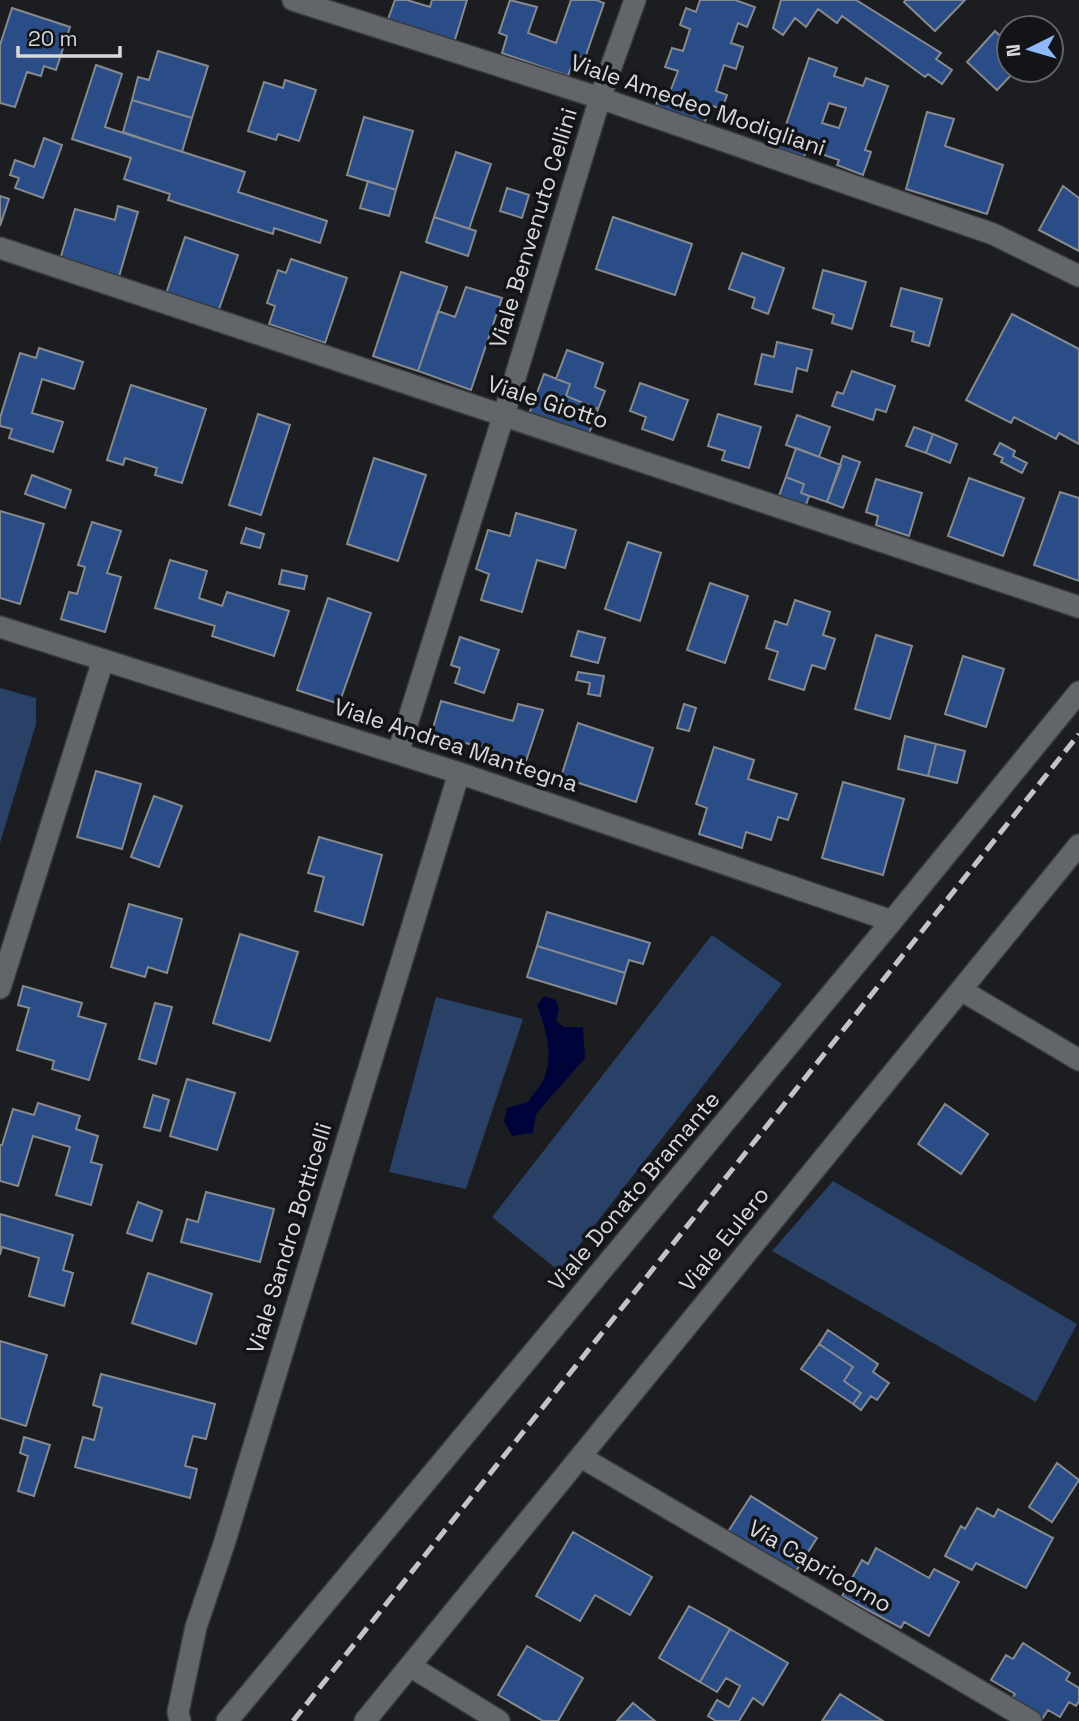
<svg xmlns="http://www.w3.org/2000/svg" width="1079" height="1721" viewBox="0 0 1079 1721" font-family="'Space Grotesk',sans-serif">
	<style>
		.green { fill: #2a4167 }
		.water { fill: #000339 }
		.building { fill: #2a4d87; stroke: #86898e; stroke-width: 2; fill-rule: evenodd }
		.lines { fill: none; stroke-linecap: round; stroke-linejoin: round }
		.minor-casing { stroke: #383a3d; stroke-width: 24 }
		.minor { stroke: #62656a; stroke-width: 21 }
		.rail { stroke: #c2c4c7; stroke-width: 5; stroke-dasharray: 14 7; stroke-linecap: butt }
		.labels { text-anchor: middle; dominant-baseline: central; stroke-width: 7; stroke-linejoin: round; paint-order: stroke }
		.street-label { font-size: 23px; fill: #d7d9db; stroke: #121418 }
	</style>
	<rect width="100%" height="100%" fill="#1b1d21"/>
	<!-- green -->
	<path class="green" d="M0,688L36,698V724L0,843Z
		M712,935L782,984L559,1271L492,1217Z
		M436,997L523,1019L466,1189L389,1172Z
		M833,1181L1077,1324L1036,1402L772,1251Z"/>
	<!-- water -->
	<path class="water" d="M544,996L556,1000L559,1009L556,1021L564,1027H583L585,1058L536,1114L533,1133L512,1136L504,1121L507,1108L528,1102C533,1094 541,1086 544,1078C554,1053 545,1027 537,1005Z"/>
	<!-- building -->
	<path class="building" d="M395,0H407L430,7L432,0H467L454,43L387,22Z
		M510,0L537,7L528,33L556,43L571,0H596L604,3L585,58L575,55L568,76L502,53L507,36L499,33Z
		M700,0H735L755,7L747,27L738,23L731,43L743,47L736,69L724,65L716,91L727,95L722,109L710,105L704,125L655,108L662,89L670,92L678,71L665,67L672,48L683,51L690,29L680,25L686,8L696,12Z
		M781,0H856L941,53L936,59L952,70L942,84L928,74L925,77L842,16L837,23L818,9L806,27L795,18L783,35L773,28Z
		M906,0H965L935,31L904,2Z
		M12,8L70,27L56,70L44,66L41,76L27,72L15,107L0,103V45Z
		M995,31L1009,44V70H1016L997,90L967,62Z
		M158,51L208,66L192,118L132,100L138,77L149,80Z
		M809,58L837,68L834,76L863,86L866,78L888,86L865,150L871,152L863,175L837,165L839,160L807,149L804,157L778,148ZM829,103L846,108L839,128L822,123Z
		M96,65L122,74L105,127L245,172L238,192L327,221L320,243L274,228L273,234L168,200L170,194L124,179L131,158L72,139Z
		M285,80L316,90L299,141L278,134L276,140L248,131L264,82L283,88Z
		M132,100L192,118L182,152L123,132Z
		M927,112L954,119L945,146L1003,165L987,214L906,189Z
		M364,117L413,131L396,190L347,175Z
		M44,138L62,145L43,198L15,188L19,178L10,175L15,160L34,167Z
		M456,152L491,164L469,229L434,217Z
		M368,181L396,190L389,216L360,208Z
		M1063,186L1079,198V251L1039,230Z
		M507,188L529,195L522,218L500,211Z
		M0,196L9,199L0,226Z
		M118,206L138,212L118,280L59,263L75,209L115,220Z
		M434,217L476,231L468,256L426,242Z
		M613,217L692,244L675,295L596,269Z
		M185,237L238,255L218,312L166,294Z
		M742,253L784,268L768,314L752,308L755,298L729,289Z
		M291,259L347,278L325,343L269,324L275,306L267,303L278,270L286,273Z
		M823,270L866,282L852,329L832,323L834,315L813,308Z
		M401,272L447,287L418,371L373,356Z
		M466,287L502,298L471,390L418,371L438,311L455,317Z
		M901,288L942,299L929,346L912,341L914,332L891,326Z
		M1012,314L1079,349V444L1059,433L1056,439L1014,417L1011,423L966,400Z
		M777,342L812,350L807,371L797,368L792,392L755,384L762,354L774,357Z
		M39,348L83,362L74,389L42,379L32,413L63,422L53,452L9,438L12,429L0,426V418L20,353L36,358Z
		M567,350L603,363L595,387L605,391L598,409L566,396L570,384L556,379Z
		M852,371L895,386L886,412L876,409L873,420L832,406L837,392L843,394Z
		M544,374L570,384L566,396L598,409L587,439L528,417Z
		M640,383L688,400L673,440L642,429L646,417L630,411Z
		M131,385L206,409L182,483L155,475L157,468L125,458L123,465L107,460Z
		M258,414L290,425L261,515L229,505Z
		M718,414L761,427L749,468L722,460L725,451L708,446Z
		M797,415L830,427L819,457L786,445Z
		M914,427L933,434L926,453L906,446Z
		M933,434L957,444L950,463L926,453Z
		M1000,443L1015,451L1013,456L1027,463L1022,473L1001,462L1003,458L994,454Z
		M796,448L841,465L827,502L801,493L804,484L786,477Z
		M843,456L860,462L843,508L827,502Z
		M374,458L426,475L398,561L347,544Z
		M32,475L71,490L65,508L25,494Z
		M786,477L804,484L801,493L809,496L804,511L777,501Z
		M969,478L1024,498L1003,556L948,536Z
		M876,479L922,493L909,536L876,525L878,516L866,512Z
		M1060,492L1079,498V581L1034,565Z
		M0,511L44,524L20,604L0,598Z
		M516,513L576,530L565,568L537,560L522,612L481,600L489,574L476,569L488,530L510,536Z
		M92,522L121,531L107,573L121,577L105,632L61,619L69,592L77,594L85,567L78,565Z
		M246,528L264,534L260,548L241,543Z
		M628,542L661,553L640,621L605,609Z
		M170,560L207,571L199,598L222,606L227,592L289,611L274,656L212,636L215,626L155,608Z
		M282,570L307,576L304,589L279,584Z
		M710,583L748,596L725,663L687,650Z
		M328,598L371,613L339,704L297,690Z
		M795,600L830,612L823,635L835,639L825,669L812,665L804,690L769,679L778,652L766,648L775,621L787,625Z
		M578,631L605,638L598,663L571,656Z
		M876,635L912,646L890,719L855,709Z
		M460,637L499,650L484,693L455,683L460,668L451,665Z
		M963,656L1004,669L986,727L945,714Z
		M578,672L604,676L600,696L588,694L590,683L576,680Z
		M441,701L513,721L518,704L543,710L525,764L503,759L491,749L431,735Z
		M684,704L696,708L689,731L677,728Z
		M578,723L653,748L636,802L561,777Z
		M905,736L936,744L928,776L898,769Z
		M936,744L965,751L957,783L928,776Z
		M714,747L754,760L748,779L797,794L788,820L778,817L771,840L746,832L742,848L699,834L707,808L696,804Z
		M96,771L141,784L122,849L77,837Z
		M843,782L904,799L883,875L822,858Z
		M154,796L182,806L159,867L131,857Z
		M319,837L382,855L363,925L315,911L324,877L308,873Z
		M129,904L182,919L167,973L148,967L145,977L111,967Z
		M547,912L650,943L643,964L629,960L625,973L537,946Z
		M240,934L298,952L270,1041L213,1023Z
		M537,946L625,973L616,1004L527,977Z
		M23,986L82,1003L78,1016L106,1024L89,1080L52,1069L54,1061L17,1050L29,1008L18,1005Z
		M155,1003L172,1007L156,1064L139,1059Z
		M187,1079L235,1093L217,1150L170,1136Z
		M153,1095L169,1100L160,1131L144,1127Z
		M38,1103L80,1116L76,1129L98,1136L91,1162L102,1165L91,1205L56,1195L70,1147L33,1136L18,1186L0,1181V1145H2L13,1109L34,1115Z
		M945,1104L988,1134L961,1174L918,1144Z
		M206,1192L274,1209L260,1262L181,1242L187,1219L198,1222Z
		M138,1202L162,1211L152,1241L127,1233Z
		M0,1214L73,1235L63,1270L73,1273L64,1306L29,1296L39,1258L2,1247L0,1255Z
		M148,1273L212,1294L196,1344L132,1323Z
		M828,1330L878,1364L873,1372L889,1383L877,1400L871,1396L861,1410L853,1404L861,1393L844,1381L853,1367L819,1344Z
		M0,1341L47,1355L26,1426L0,1418Z
		M819,1344L853,1367L844,1381L861,1393L853,1404L801,1369Z
		M101,1374L215,1404L206,1439L193,1436L185,1466L197,1469L190,1498L75,1467L83,1437L94,1440L102,1408L93,1405Z
		M24,1437L50,1445L34,1496L18,1491L28,1456L20,1453Z
		M1057,1463L1079,1480L1052,1522L1029,1507Z
		M751,1496L817,1538L791,1579L724,1538Z
		M977,1508L994,1517L998,1509L1053,1538L1026,1588L976,1563L972,1570L945,1556L961,1526L965,1529Z
		M573,1532L652,1577L630,1615L595,1595L580,1621L536,1596Z
		M876,1548L929,1578L934,1569L959,1582L929,1636L904,1622L901,1628L842,1596L862,1560L868,1564Z
		M689,1606L730,1629L700,1682L659,1658Z
		M730,1629L788,1663L763,1705L753,1698L739,1721H716L708,1716L717,1700L729,1707L740,1686L726,1678L717,1692L700,1682Z
		M1023,1643L1070,1673L1066,1680L1079,1688V1701L1076,1706L1069,1702L1060,1717L1048,1710L1041,1721L1010,1701L1015,1694L991,1680L1006,1655L1013,1659Z
		M527,1646L583,1678L558,1721H543L498,1695Z
		M840,1694L883,1721H822Z
		M633,1703L655,1721H617Z"/>
	<g class="lines">
		<defs>
			<path id="minor" d="M293,0L600,98L993,234L1079,276
				M0,248L1079,607
				M0,627L459,773L892,921
				M398,753L504,414L600,98L635,0
				M0,988L103,660
				M961,990L1079,1060
				M581,1457L1031,1721
				M410,1666L499,1721
				M180,1721L178,1712L196,1627L224,1544L459,773
				M227,1721L892,921L1079,692
				M365,1721L1079,845"/>
		</defs>
		<!-- minor casing -->
		<use href="#minor" class="minor-casing"/>
		<!-- minor -->
		<use href="#minor" class="minor"/>
		<!-- rail -->
		<path class="rail" d="M293,1721L1079,734"/>
	</g>
	<g class="labels">
		<!-- street labels -->
		<g class="street-label">
			<text transform="translate(698 105) rotate(19)">Viale Amedeo Modigliani</text>
			<text transform="translate(533 228) rotate(-73)">Viale Benvenuto Cellini</text>
			<text transform="translate(548 402) rotate(18)">Viale Giotto</text>
			<text transform="translate(456 745) rotate(18)">Viale Andrea Mantegna</text>
			<text transform="translate(634 1191) rotate(-50)">Viale Donato Bramante</text>
			<text transform="translate(289 1238) rotate(-73)">Viale Sandro Botticelli</text>
			<text transform="translate(724 1239) rotate(-51)">Viale Eulero</text>
			<text transform="translate(820 1566) rotate(30)">Via Capricorno</text>
		</g>
	</g>
	<!-- north arrow -->
	<g transform="translate(1030 49) rotate(265)"><circle r="33" fill="#121418" stroke="#616366" stroke-width="2"/>
	<path d="M0-5L12 26L0 18L-12 26Z" fill="#8fb8fd"/>
	<text y="-10" font-size="19" font-weight="bold" text-anchor="middle" fill="#d7d9db">N</text>
	</g>
	<!-- scale -->
	<path d="M18 46v10h102v-10" fill="none" stroke="#d7d9db" stroke-width="3.5"/>
	<text x="28" y="46" font-size="21" fill="#d7d9db" stroke="#121418" stroke-width="5" paint-order="stroke">20 m</text>
</svg>
